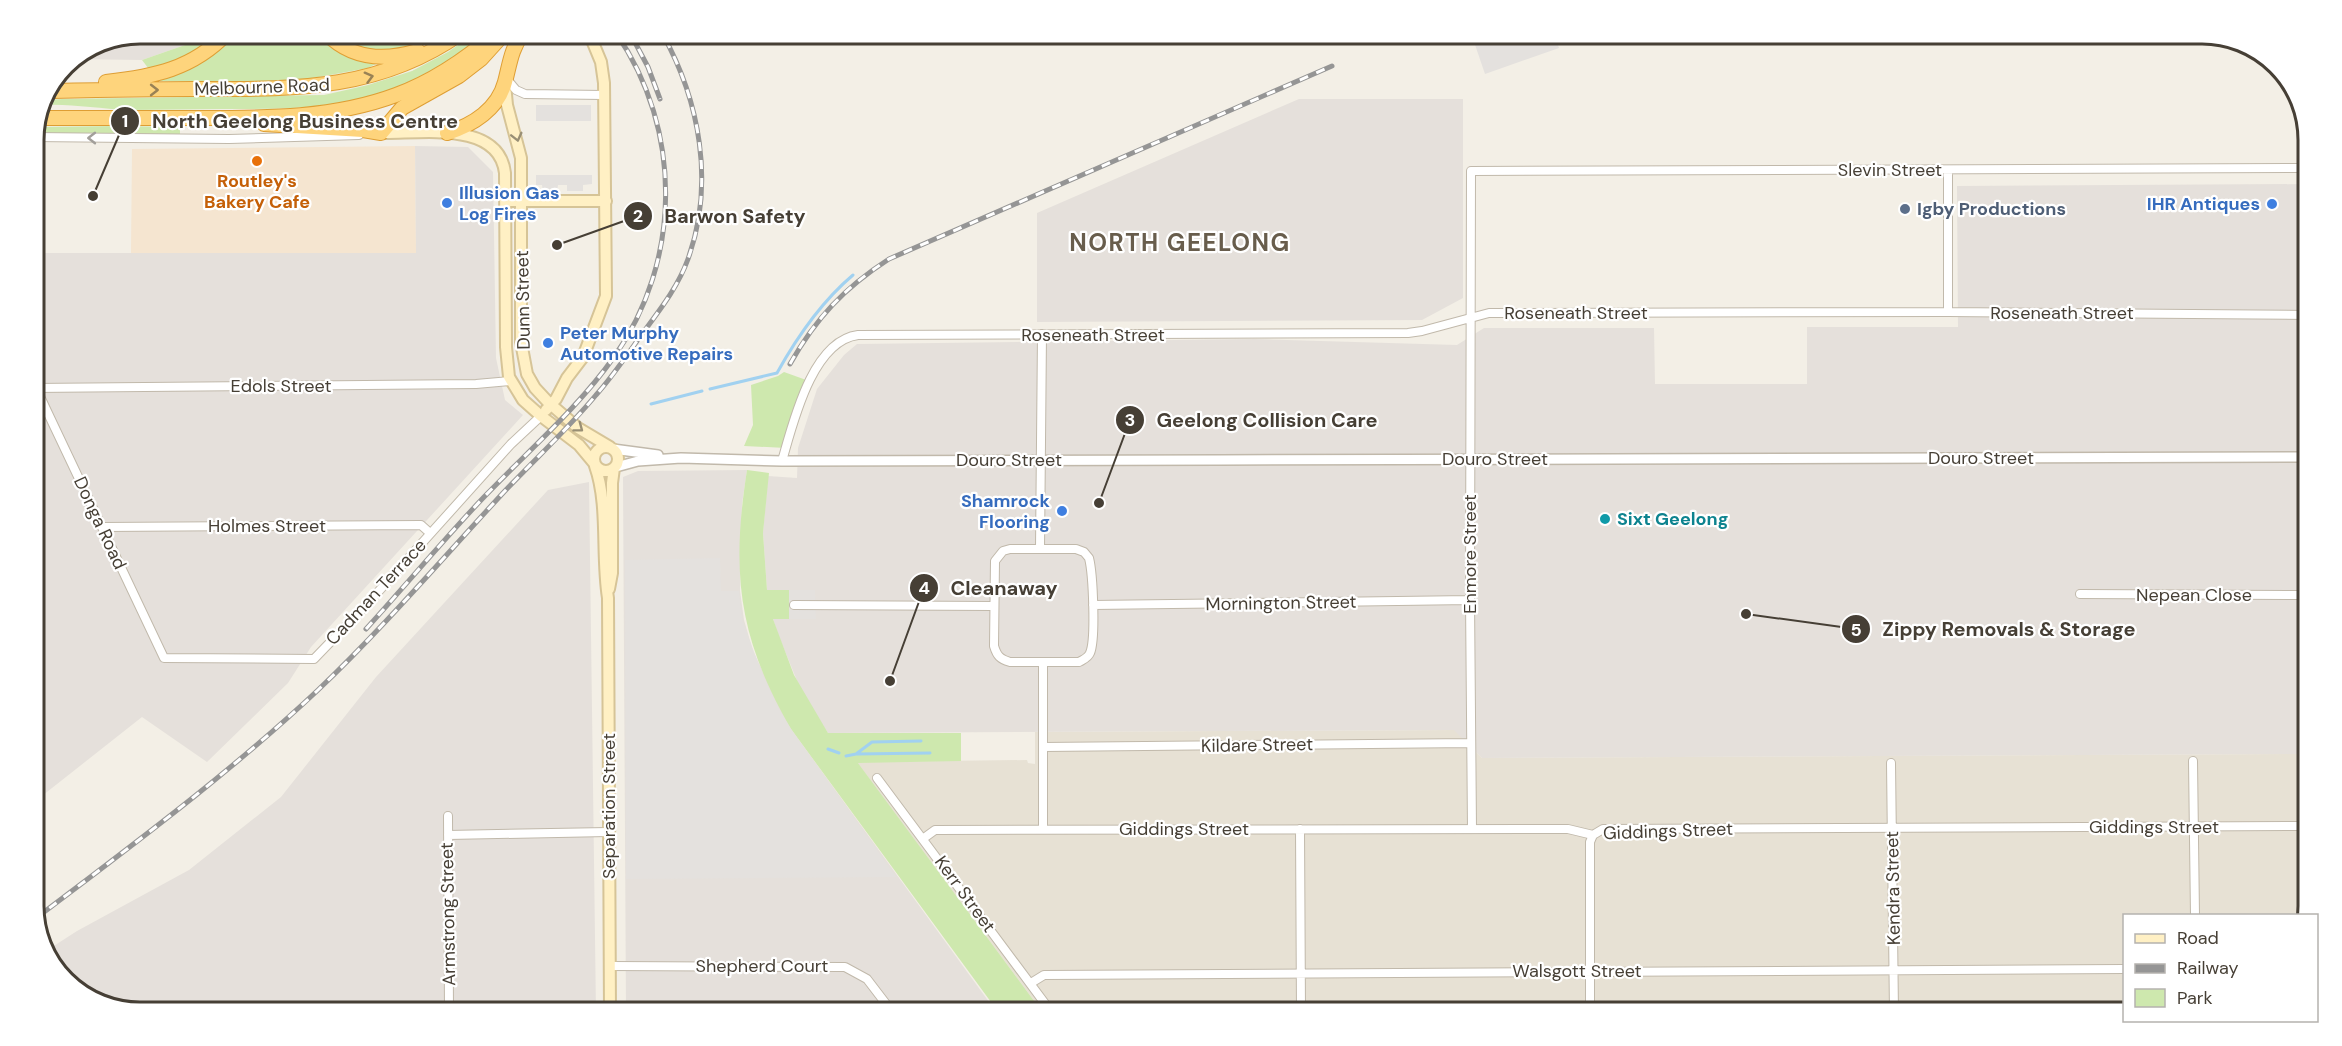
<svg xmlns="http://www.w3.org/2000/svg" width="2342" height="1046" viewBox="0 0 2342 1046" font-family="'DM Sans',sans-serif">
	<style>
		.residential { fill: #e7e1d4 }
		.commercial { fill: #f5e5d0 }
		.industrial { fill: #e5e0db }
		.green { fill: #cee8ae }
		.parking { fill: #e4e1de }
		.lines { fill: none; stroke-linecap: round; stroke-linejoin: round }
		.stream { stroke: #a1d1f0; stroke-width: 3 }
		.minor-casing { stroke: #c1b9ab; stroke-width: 10 }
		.tertiary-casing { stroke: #c1b9ab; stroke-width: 12 }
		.secondary-casing { stroke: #d6c497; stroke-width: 14 }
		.trunk-casing { stroke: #de9e34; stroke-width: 16 }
		.minor { stroke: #fff; stroke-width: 8 }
		.tertiary { stroke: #fff; stroke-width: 9 }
		.secondary { stroke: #fff0c4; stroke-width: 10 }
		.trunk { stroke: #fed47c; stroke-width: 14 }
		.rail-casing { stroke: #959595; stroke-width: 5 }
		.rail { stroke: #fff; stroke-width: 3; stroke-dasharray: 9; stroke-linecap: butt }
		.oneway { stroke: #998255 }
		.oneway2 { stroke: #998f75 }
		.oneway3 { stroke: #a29f9a }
		.food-dot { fill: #e8710a; stroke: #fff; stroke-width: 2 }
		.shop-dot { fill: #3f7fe0; stroke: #fff; stroke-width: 2 }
		.service-dot { fill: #5c6f8a; stroke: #fff; stroke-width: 2 }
		.culture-dot { fill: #0f9aa8; stroke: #fff; stroke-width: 2 }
		.labels { text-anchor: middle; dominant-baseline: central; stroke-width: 4.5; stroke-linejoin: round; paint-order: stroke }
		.street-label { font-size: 18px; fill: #463f35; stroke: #fff }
		.food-label { font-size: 18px; font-weight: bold; fill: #c56008; stroke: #fff }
		.shop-label { font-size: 18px; font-weight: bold; fill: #366cbe; stroke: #fff; text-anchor: start }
		.service-label { font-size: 18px; font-weight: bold; fill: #4e5e75; stroke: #fff; text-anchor: start }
		.culture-label { font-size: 18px; font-weight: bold; fill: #0d838f; stroke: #fff; text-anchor: start }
		.district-label { font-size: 24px; font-weight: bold; letter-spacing: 1.5px; fill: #685d4c; stroke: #fff }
		.rim { fill: none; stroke: #463f35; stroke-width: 3 }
		.leader { fill: none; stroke: #463f35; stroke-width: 2 }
		.callout-dot { fill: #463f35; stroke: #fff; stroke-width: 2 }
		.mark-label { font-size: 18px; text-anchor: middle; font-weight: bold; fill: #fff }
		.callout-label { font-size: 20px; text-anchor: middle; font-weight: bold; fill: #463f35; stroke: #fff; stroke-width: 4.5; stroke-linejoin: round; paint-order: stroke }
	</style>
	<rect width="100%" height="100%" fill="#f3efe6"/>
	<!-- residential -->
	<path class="residential" d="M1455,730L1482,758L2309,754V907L2307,916H2124V1013H1043L857,762L1027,760L1028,763L1035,764V732Z"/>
	<!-- commercial -->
	<path class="commercial" d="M415,146L416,253H131L132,149Z"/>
	<!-- industrial -->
	<path class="industrial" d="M139,33H185V45L142,60L71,59L99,41Z
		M1299,99H1463V298L1422,320L1037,322V213Z
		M415,146L468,147L493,172L496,358L505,400L523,415L311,647L288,683L207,762L142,717L33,803V253H416Z
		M2309,184V754L1482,758L1454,730L828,733L802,693L778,634L773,619L789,618L767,590L763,533L768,476L797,478L798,448L817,389L844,355L857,344L1255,339L1457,345L1484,328H1654L1655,384H1807V327H1958L1957,186Z
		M747,470L742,504L740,591L744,620L753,651L791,729L997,1013H626L623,477L638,471Z
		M589,482L596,1013H139L98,1005L51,966L46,951L77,931L189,870L281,797L376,677L548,490Z"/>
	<!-- green -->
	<path class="green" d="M185,33H435L368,68L292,82L158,81L142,60L185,45Z
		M475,33H488C457,56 425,76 390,90C337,110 278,109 223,109C191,109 159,110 128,110C100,109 73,104 46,105L48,100L62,99L324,95L368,85L412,71L448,52Z
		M116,126L180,127V134H40L38,131H34L36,127Z
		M784,372L809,381L786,448L744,446L753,425L751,385L778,376Z
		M747,470L769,473L763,533L767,590H789V619H773L794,675L828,733H961V761L858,763L1043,1013H999L791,729C738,637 731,573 747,470Z"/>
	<!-- parking -->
	<path class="parking" d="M1471,33H1554L1559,48L1485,74Z
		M536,105H591V121H536Z
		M536,175H592V184L583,185V191H567V185H558L557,191L543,192L542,185H536Z
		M720,558L721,591H739L742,620L763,676L780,711L791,729L896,877L626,879L625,560Z
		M789,590H815L816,619H789Z"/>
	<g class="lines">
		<!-- stream -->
		<path class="stream" d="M710,389L777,373C797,337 821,302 853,275
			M651,404L702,391
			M828,749L839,753
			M857,754L930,753
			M846,756L856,754L872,742L921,741"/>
		<defs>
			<path id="minor" d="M506,78L516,90L525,94L604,95
				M33,137L229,139L359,135
				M1948,312V170
				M33,388L476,384L511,381
				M36,388L164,658L314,659L369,602L511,444L541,416
				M782,461C793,423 812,341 858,335L1408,333L1422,331L1489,313L1948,312L2309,315
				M102,527L421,525L430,533
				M1010,549H1076L1084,552L1089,558C1093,574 1096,639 1090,653C1088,658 1084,659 1079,662H1010C1000,659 997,656 994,646L995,561L1003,551Z
				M1040,549L1042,334
				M2080,594L2309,595
				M794,605L994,606
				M1093,605L1470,600
				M1043,662V829
				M1043,747L1471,743
				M2193,761L2195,916
				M1891,763L1894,1013
				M877,778L1052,1013
				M448,816L449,1013
				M1300,829L1301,1013
				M1472,829L1470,600L1471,171L2309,168
				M448,835L608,832
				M924,838L935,830L1568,829L1593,835L1603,829L2309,826
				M610,966L845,967L867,979L893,1013
				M1031,983L1044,975L2124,969
				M1590,1013V842L1593,835"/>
			<path id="tertiary" d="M613,449L658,455
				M616,467L638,461L681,458L782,461L1220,460L2309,457"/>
			<path id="secondary" d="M505,84L507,105L521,158V342L527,374L535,388L548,402L578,428L610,447
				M381,133C420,134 499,120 505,173L506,347L509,377L523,400L541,416L579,445L594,463
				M505,201H606
				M546,410L556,399L567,378L583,357L606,296L604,83L601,62L589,33
				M594 459a12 12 0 1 1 24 0a12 12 0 1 1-24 0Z
				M595,466C609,505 601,555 608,598L610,1013
				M609,589L612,573V483L614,468"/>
			<path id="trunk" d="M326,33C352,60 384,61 418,51
				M106,82C153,77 193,69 227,33
				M52,91C99,90 146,89 194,89C291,89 377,92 461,33
				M40,118C91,118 143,118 194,118C262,118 332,119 396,95C434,81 466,59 496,33
				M264,124L363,130L381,133L402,108L459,76L481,59L500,38
				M447,133C473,125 498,109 505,82C510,63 511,49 523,33"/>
		</defs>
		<!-- minor casing -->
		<use href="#minor" class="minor-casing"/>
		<!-- tertiary casing -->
		<use href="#tertiary" class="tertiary-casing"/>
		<!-- secondary casing -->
		<use href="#secondary" class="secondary-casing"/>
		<!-- trunk casing -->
		<use href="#trunk" class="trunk-casing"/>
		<!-- minor -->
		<use href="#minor" class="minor"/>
		<!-- tertiary -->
		<use href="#tertiary" class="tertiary"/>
		<!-- secondary -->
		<use href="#secondary" class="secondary"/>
		<!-- trunk -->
		<use href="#trunk" class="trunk"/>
		<defs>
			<path id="rail" d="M630,33L648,67L660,99
				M790,364C816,318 844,288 889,259L1332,66
				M366,629C406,585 444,539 484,497C528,451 578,408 614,357C682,261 683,130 616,33
				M35,919C131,846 230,773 318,690C383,628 442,559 503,493C534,460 567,430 596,395C613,376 627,355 642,334C659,311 678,287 688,259C715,184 700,101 662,33"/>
		</defs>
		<!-- rail casing -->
		<use href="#rail" class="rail-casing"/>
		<!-- rail -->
		<use href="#rail" class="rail"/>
	</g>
	<!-- one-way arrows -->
	<defs><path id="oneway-chevron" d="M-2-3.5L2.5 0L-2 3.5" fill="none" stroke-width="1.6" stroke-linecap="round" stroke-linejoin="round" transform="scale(1.5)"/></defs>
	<g class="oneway">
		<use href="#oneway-chevron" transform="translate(369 77) rotate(-15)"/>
		<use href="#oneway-chevron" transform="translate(154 90)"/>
	</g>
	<g class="oneway2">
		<use href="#oneway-chevron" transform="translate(517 137) rotate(76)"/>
		<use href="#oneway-chevron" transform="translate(579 428) rotate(37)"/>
	</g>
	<use class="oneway3" href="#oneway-chevron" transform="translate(92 138) rotate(-180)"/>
	<!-- markers -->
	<circle class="food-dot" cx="257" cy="161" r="6"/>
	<g class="shop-dot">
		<circle cx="447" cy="203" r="6"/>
		<circle cx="2272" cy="204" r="6"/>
		<circle cx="548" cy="343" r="6"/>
		<circle cx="1062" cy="511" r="6"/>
	</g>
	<circle class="service-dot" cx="1905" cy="209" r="6"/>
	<circle class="culture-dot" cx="1605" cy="519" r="6"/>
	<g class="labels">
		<!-- street labels -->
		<g class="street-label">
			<text transform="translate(262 87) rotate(-2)">Melbourne Road</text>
			<text x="1890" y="170">Slevin Street</text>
			<text transform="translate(523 300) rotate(-91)">Dunn Street</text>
			<text x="1576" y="313">Roseneath Street</text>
			<text x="2062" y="313">Roseneath Street</text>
			<text x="1093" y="335">Roseneath Street</text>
			<text x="281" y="386">Edols Street</text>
			<text x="1981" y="458">Douro Street</text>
			<text x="1495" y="459">Douro Street</text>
			<text x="1009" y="460">Douro Street</text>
			<text transform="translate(100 523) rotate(65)">Donga Road</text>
			<text x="267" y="526">Holmes Street</text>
			<text transform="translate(1470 554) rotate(-90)">Enmore Street</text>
			<text transform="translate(376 592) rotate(-47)">Cadman Terrace</text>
			<text x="2194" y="595">Nepean Close</text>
			<text transform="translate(1281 603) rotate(-1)">Mornington Street</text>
			<text transform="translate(1257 745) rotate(-1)">Kildare Street</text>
			<text transform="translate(609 806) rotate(-90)">Separation Street</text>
			<text x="2154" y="827">Giddings Street</text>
			<text x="1184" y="829">Giddings Street</text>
			<text transform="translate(1668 831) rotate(-2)">Giddings Street</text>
			<text transform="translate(1893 888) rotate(-91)">Kendra Street</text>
			<text transform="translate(965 894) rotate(54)">Kerr Street</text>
			<text transform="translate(448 914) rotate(-91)">Armstrong Street</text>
			<text x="762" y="966">Shepherd Court</text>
			<text x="1577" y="971">Walsgott Street</text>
		</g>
		<!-- food labels -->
		<g class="food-label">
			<text x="257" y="181">Routley's<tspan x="257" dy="21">Bakery Cafe</tspan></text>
		</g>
		<!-- shop labels -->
		<g class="shop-label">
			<text x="459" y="193">Illusion Gas<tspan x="459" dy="21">Log Fires</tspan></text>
			<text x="2260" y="204" text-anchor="end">IHR Antiques</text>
			<text x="560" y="333">Peter Murphy<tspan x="560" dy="21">Automotive Repairs</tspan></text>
			<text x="1050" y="501" text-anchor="end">Shamrock<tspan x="1050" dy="21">Flooring</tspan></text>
		</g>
		<!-- service labels -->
		<g class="service-label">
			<text x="1917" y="209">Igby Productions</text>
		</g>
		<!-- culture labels -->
		<g class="culture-label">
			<text x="1617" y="519">Sixt Geelong</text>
		</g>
		<!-- district labels -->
		<g class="district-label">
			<text x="1180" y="242">NORTH GEELONG</text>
		</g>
	</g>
	<!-- crop -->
	<path d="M0 0H2342V1046H0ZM140 44H2202A96 96 0 0 1 2298 140V906A96 96 0 0 1 2202 1002H140A96 96 0 0 1 44 906V140A96 96 0 0 1 140 44Z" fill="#fff" fill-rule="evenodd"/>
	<path class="rim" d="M140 44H2202A96 96 0 0 1 2298 140V906A96 96 0 0 1 2202 1002H140A96 96 0 0 1 44 906V140A96 96 0 0 1 140 44Z"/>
	<!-- callouts -->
	<path class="leader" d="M93 196L125 121M557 245L638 216M1099 503L1130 420M890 681L924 588M1746 614L1856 629"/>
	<g class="callout-dot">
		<circle cx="93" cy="196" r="6"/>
		<circle cx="557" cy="245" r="6"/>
		<circle cx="1099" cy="503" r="6"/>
		<circle cx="890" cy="681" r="6"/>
		<circle cx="1746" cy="614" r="6"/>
		<circle cx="125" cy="121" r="15"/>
		<circle cx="638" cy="216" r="15"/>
		<circle cx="1130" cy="420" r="15"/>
		<circle cx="924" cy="588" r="15"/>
		<circle cx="1856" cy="629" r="15"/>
	</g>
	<g class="mark-label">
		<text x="125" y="127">1</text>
		<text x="638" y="222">2</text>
		<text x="1130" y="426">3</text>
		<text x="924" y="594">4</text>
		<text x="1856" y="636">5</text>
	</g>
	<g class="callout-label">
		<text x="305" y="128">North Geelong Business Centre</text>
		<text x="735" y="223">Barwon Safety</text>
		<text x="1267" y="427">Geelong Collision Care</text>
		<text x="1004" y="595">Cleanaway</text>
		<text x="2009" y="636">Zippy Removals &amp; Storage</text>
	</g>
	<!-- legend -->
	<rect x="2123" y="914" width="195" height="108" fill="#ffffff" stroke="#b5b2ae" stroke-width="1.5"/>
	<rect x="2135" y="934" width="30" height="9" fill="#fff0c4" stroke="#b5b2ae" stroke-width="1.5"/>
	<text x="2177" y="944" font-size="18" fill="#463f35">Road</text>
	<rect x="2135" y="964" width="30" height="9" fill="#959595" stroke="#b5b2ae" stroke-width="1.5"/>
	<text x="2177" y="974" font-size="18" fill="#463f35">Railway</text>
	<rect x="2135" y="989" width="30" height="18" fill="#cee8ae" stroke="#b5b2ae" stroke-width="1.5"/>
	<text x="2177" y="1004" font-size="18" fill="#463f35">Park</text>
</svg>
